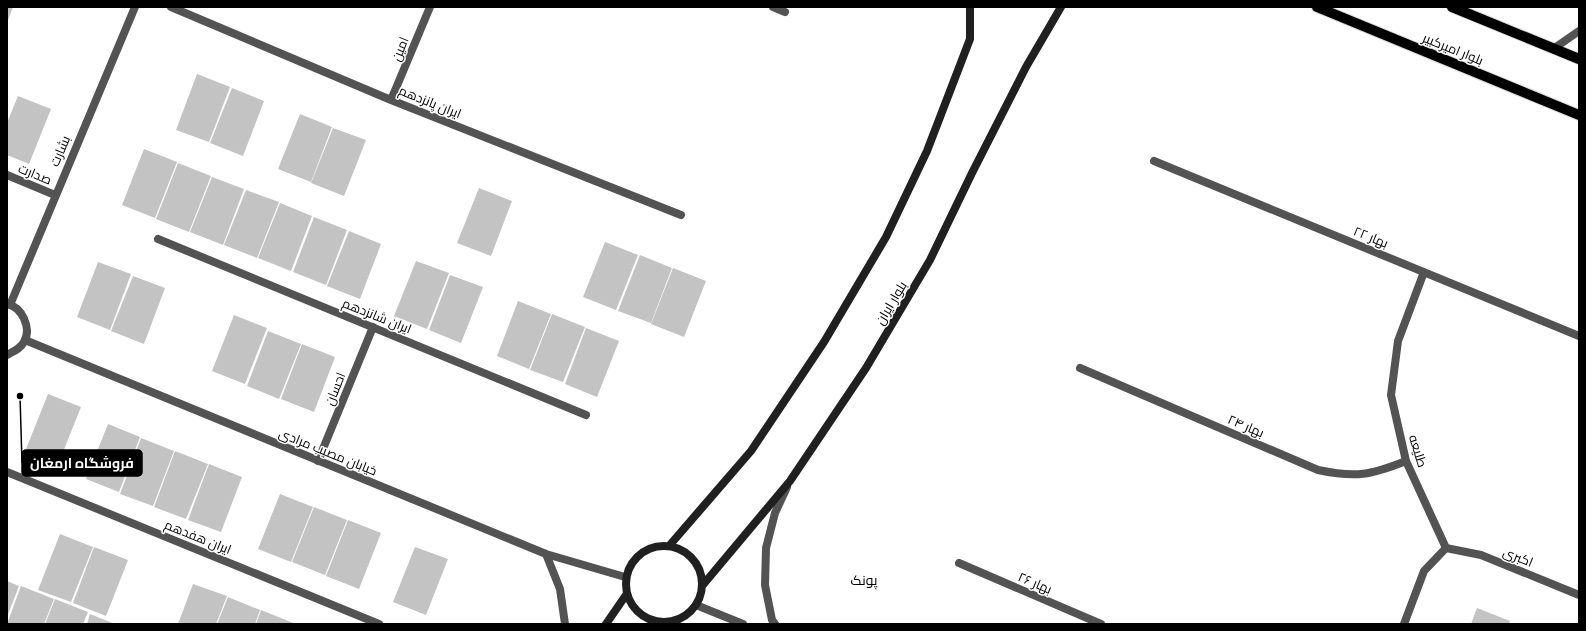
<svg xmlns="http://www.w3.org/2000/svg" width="1586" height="631" viewBox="0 0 1586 631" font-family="'Fira Sans Condensed',Cairo,sans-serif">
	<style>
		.building { fill: #c3c3c3 }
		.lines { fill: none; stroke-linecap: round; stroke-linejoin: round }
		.primary-casing { stroke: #dbdbdb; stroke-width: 12 }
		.minor { stroke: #535353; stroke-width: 8 }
		.tertiary { stroke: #535353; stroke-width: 8 }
		.secondary { stroke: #202020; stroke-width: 8 }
		.primary { stroke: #000; stroke-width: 10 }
		.labels { text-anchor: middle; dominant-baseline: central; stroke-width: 3; stroke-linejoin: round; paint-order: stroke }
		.street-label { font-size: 13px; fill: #000; stroke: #fff }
		.neighbourhood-label { font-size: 14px; fill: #000; stroke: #fff }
		.leader { fill: none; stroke: #000; stroke-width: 1.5 }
		.callout-dot { fill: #000; stroke: #fff; stroke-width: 1.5 }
		.callout { fill: #000; stroke: #000; stroke-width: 1.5 }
		.callout-label { font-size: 14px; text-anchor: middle; font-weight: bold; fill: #fff }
	</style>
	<rect width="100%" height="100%" fill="#fff"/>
	<!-- building -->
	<path class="building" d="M7,7H13L7,23Z
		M197,74L230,87L209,142L176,130Z
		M232,88L264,101L243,156L210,143Z
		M18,96L51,109L29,164L7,155V123Z
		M300,114L332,127L311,182L278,169Z
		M333,128L366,140L344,196L311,183Z
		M144,149L177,162L155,218L122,205Z
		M178,163L211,176L189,232L156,219Z
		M212,177L244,189L223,245L190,232Z
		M479,188L512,201L491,256L457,243Z
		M246,190L279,202L257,258L224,245Z
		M280,203L312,216L291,271L258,258Z
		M314,217L347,230L326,285L293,272Z
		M349,231L381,244L360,299L327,286Z
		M605,242L638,255L616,310L583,297Z
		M640,255L672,268L651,323L618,311Z
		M416,261L449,273L427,329L394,316Z
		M98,262L131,274L110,330L77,317Z
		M673,268L706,281L684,337L651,324Z
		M450,275L483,287L461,343L429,330Z
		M133,276L165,288L144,344L111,331Z
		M518,301L551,314L529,369L497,356Z
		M552,314L585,327L563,382L530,370Z
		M234,315L267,328L245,384L212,371Z
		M586,328L619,341L597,397L565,384Z
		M268,331L301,344L279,399L247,386Z
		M302,344L335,357L314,412L281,399Z
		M48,394L81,407L59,462L26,449Z
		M108,424L140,437L119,492L86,479Z
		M141,438L174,451L153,506L120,494Z
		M175,451L208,464L186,519L154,507Z
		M209,464L242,477L221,532L188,520Z
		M280,494L313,507L291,562L258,549Z
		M314,507L347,520L325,575L292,562Z
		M348,520L381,533L359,589L326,576Z
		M60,534L93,547L71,602L38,590Z
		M94,547L128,560L106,616L73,603Z
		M415,547L448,559L426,615L393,602Z
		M7,581L19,586L7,617Z
		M193,584L227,596L216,624H178Z
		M21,586L54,599L44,624H7Z
		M228,597L260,610L255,624H217Z
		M55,599L88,612L83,624H45Z
		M1477,608L1510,621L1509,624H1471Z
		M261,610L296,624H256Z
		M90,614L115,624H87Z"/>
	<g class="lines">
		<defs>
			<path id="primary" d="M1317,7L1579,115
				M1452,7L1579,59"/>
		</defs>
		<!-- primary casing -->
		<use href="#primary" class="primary-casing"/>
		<!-- minor -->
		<path class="minor" d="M171,7L391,100L681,215
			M773,7L785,12
			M1553,49L1579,31
			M391,100L430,7
			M1154,161L1579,336
			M7,175L55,195
			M158,239L586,415
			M1424,272L1398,341L1391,395L1406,461L1446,548
			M7,304C22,307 32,328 24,342C20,349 14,351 7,355
			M10,305L135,7
			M1080,368L1318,470C1356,478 1371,475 1406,461
			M318,461L373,327
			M7,472L379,624
			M1446,548L1481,555L1579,595
			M959,563L1101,624
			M1404,624L1424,571L1446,548"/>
		<!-- tertiary -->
		<path class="tertiary" d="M25,340L546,554L625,577
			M546,554L560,589L565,624
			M696,605L743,624
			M775,624L772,620L765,585L766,548L775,513L787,487"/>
		<!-- secondary -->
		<path class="secondary" d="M626 584a38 38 0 1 1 76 0a38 38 0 1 1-76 0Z
			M669,546L751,451L824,342L886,237L927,151L970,39V7
			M702,586L790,481L866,368L930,260L972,173L1026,67L1061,7
			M606,624L626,595"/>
		<!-- primary -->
		<use href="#primary" class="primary"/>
	</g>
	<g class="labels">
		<!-- street labels -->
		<g class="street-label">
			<text transform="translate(400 49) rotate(-68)">امین</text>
			<text transform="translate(1453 49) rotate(22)">بلوار امیرکبیر</text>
			<text transform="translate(430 102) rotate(22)">ایران پانزدهم</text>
			<text transform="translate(60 151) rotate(-67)">بشارت</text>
			<text transform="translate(35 174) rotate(22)">صدارت</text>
			<text transform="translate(1371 237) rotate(22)">بهار ۲۲</text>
			<text transform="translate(891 303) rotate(-59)">بلوار ایران</text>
			<text transform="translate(377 316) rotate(22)">ایران شانزدهم</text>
			<text transform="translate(335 389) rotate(-68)">احسان</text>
			<text transform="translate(1246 426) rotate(23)">بهار ۲۴</text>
			<text transform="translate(1418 451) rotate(73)">طلیعه</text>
			<text transform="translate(328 452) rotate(22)">خیابان مصیب مرادی</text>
			<text transform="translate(198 537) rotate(22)">ایران هفدهم</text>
			<text transform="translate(1518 557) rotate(22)">اکبری</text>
			<text transform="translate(1035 583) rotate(23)">بهار ۲۶</text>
		</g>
		<!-- neighbourhood labels -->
		<g class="neighbourhood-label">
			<text x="864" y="580">پونک</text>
		</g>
	</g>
	<!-- callouts -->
	<path class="leader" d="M20 396L22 463"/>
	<circle class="callout-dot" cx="20" cy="396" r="4"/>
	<rect class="callout" x="22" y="450" width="120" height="26" rx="4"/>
	<g class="callout-label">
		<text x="82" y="468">فروشگاه ارمغان</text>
	</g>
	<!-- border -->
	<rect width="1586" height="631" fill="none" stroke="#000000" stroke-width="16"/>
</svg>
